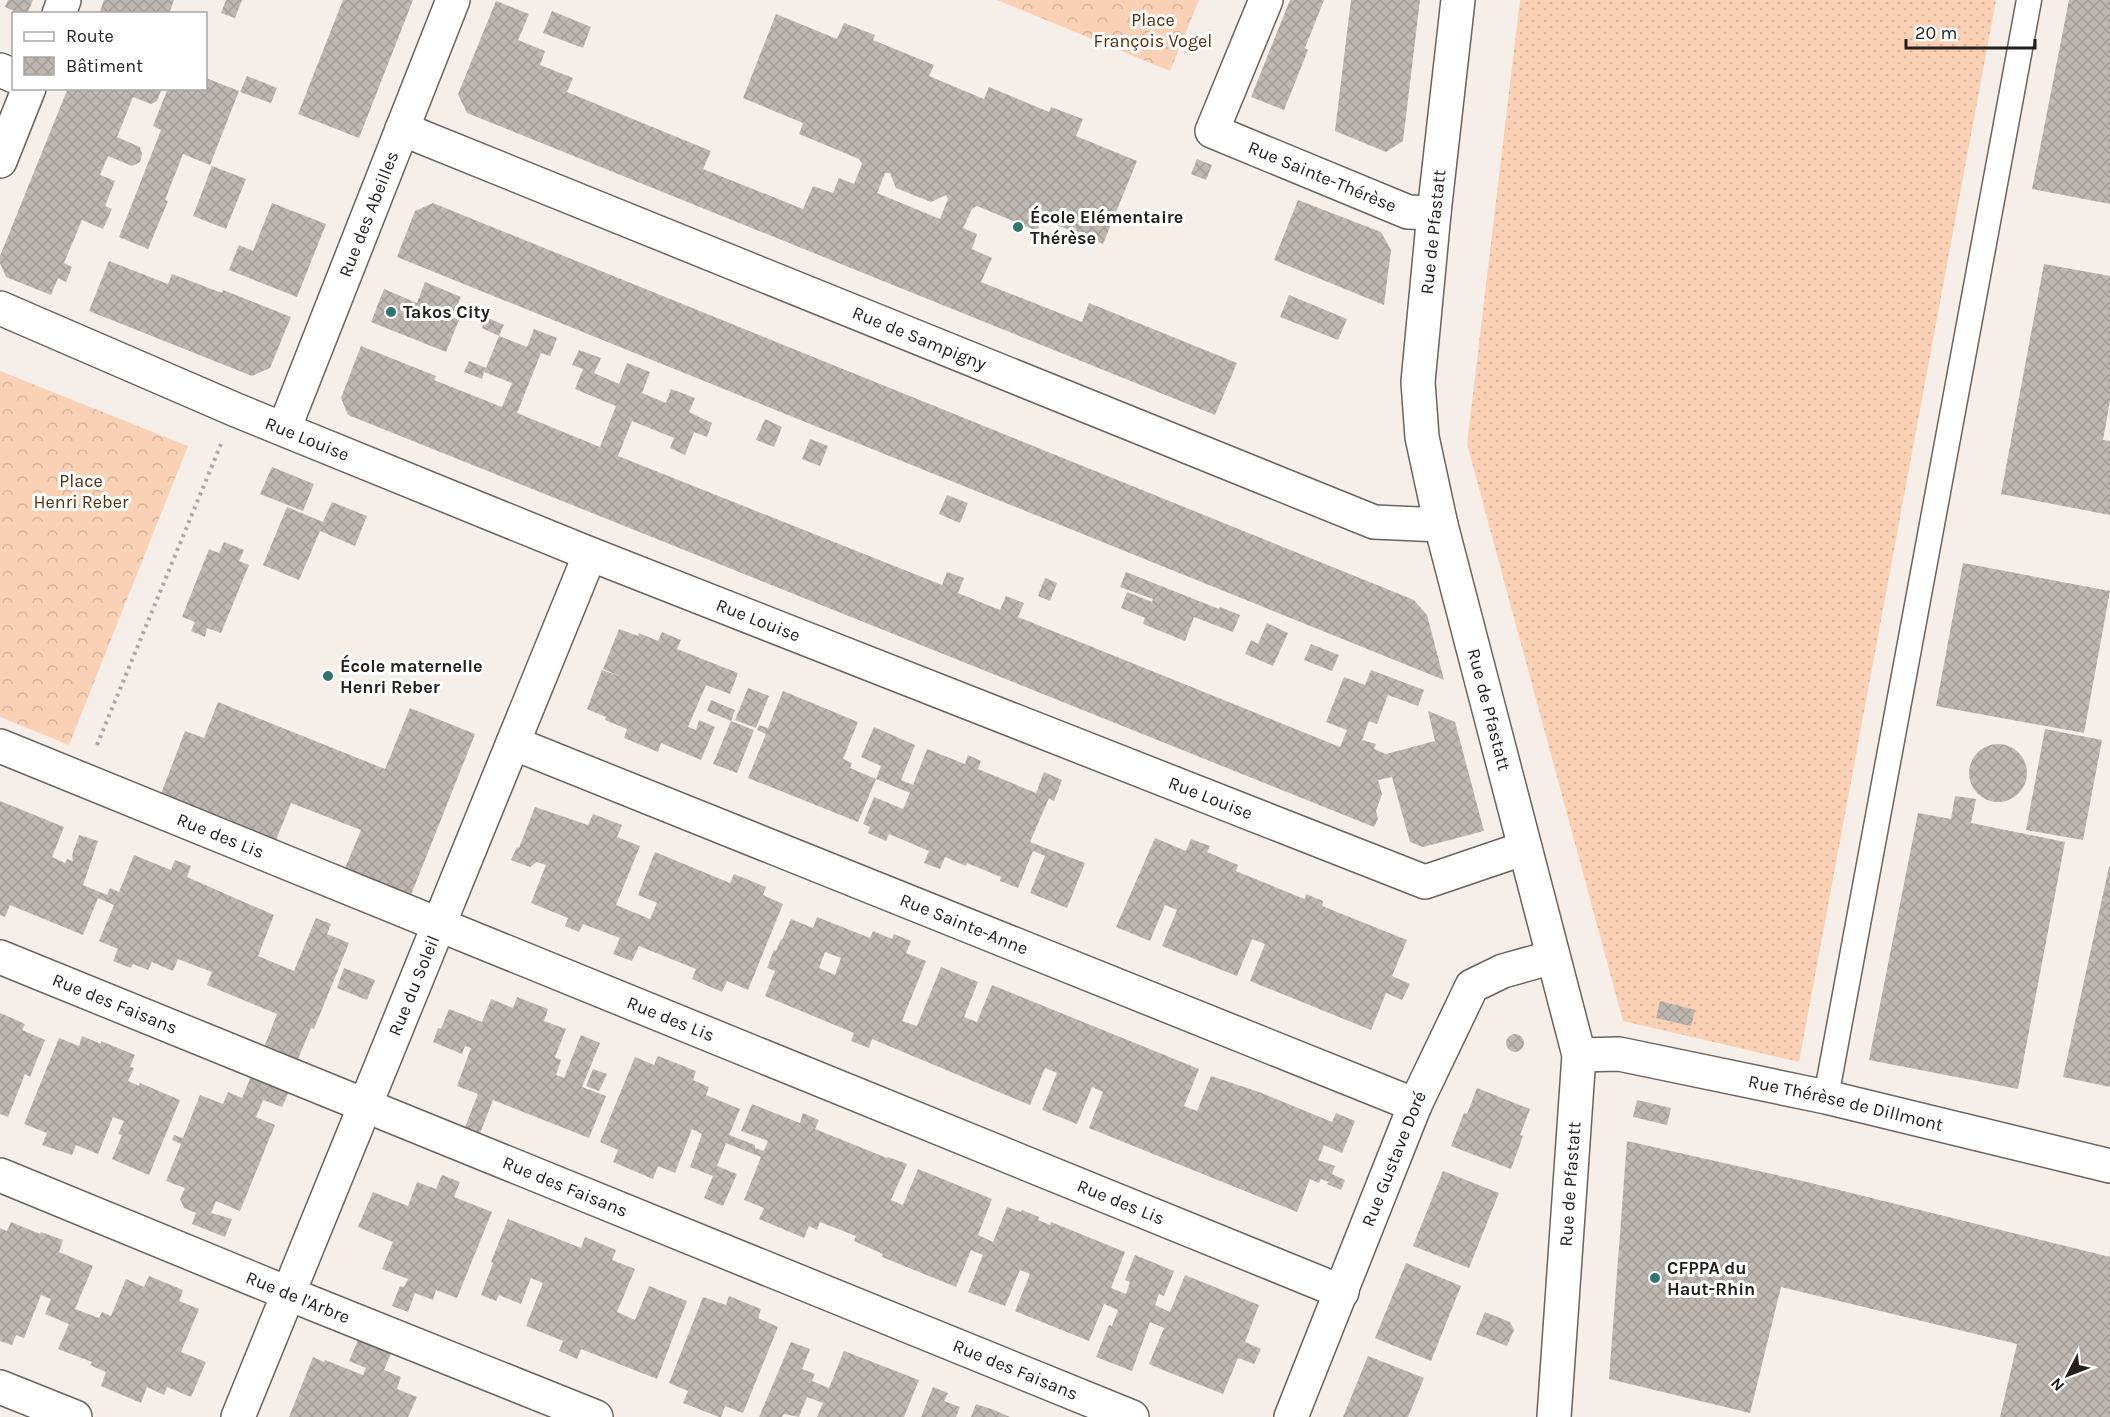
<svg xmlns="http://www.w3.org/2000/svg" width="2110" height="1417" viewBox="0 0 2110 1417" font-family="Karla,sans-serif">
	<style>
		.grass { fill: url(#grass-dots) }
		.forest { fill: url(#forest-crowns) }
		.building { fill: url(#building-cross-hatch); fill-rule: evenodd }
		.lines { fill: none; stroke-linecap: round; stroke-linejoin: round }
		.lane-casing { stroke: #6a635e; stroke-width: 27 }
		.street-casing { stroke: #6a635e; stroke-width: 36 }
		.secondary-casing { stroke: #6a635e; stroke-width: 36 }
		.path { stroke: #aea8a3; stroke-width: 4; stroke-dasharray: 3 4.5; stroke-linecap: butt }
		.lane { stroke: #fff; stroke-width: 24 }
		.street { stroke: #fff; stroke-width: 33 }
		.secondary { stroke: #fff; stroke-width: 33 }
		.poi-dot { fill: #2d756f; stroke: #fff; stroke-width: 2 }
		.labels { text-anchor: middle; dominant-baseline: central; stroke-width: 6; stroke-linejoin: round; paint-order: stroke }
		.park-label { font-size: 18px; fill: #572d07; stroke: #fff }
		.street-label { font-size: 18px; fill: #23201e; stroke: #fff }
		.poi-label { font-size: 18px; font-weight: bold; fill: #23201e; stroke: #fff; text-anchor: start }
	</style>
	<defs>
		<pattern id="grass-dots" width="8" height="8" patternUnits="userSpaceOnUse" patternTransform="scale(1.5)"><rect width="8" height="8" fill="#fad1b5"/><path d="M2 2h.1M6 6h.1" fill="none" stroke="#d6b39b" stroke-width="1.8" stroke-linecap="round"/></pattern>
		<pattern id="forest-crowns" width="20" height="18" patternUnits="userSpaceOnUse" patternTransform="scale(1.5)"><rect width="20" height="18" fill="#fad1b5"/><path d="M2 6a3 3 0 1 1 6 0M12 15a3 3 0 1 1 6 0" fill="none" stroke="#d6b39b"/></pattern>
		<pattern id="building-cross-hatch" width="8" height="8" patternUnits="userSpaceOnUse" patternTransform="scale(1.5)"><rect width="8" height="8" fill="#bfb7b1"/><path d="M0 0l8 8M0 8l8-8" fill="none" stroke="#a49d98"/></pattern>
	</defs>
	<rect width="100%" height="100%" fill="#f6eee8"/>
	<!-- grass -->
	<path class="grass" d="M1520,0H1996L1799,1062L1623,1021L1467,444Z"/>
	<!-- forest -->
	<path class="forest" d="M997,0H1199L1170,71Z
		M0,371L188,446L69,745L0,717Z"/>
	<!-- building -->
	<path class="building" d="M8,0H33L27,14H21L5,7Z
		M104,0H174L169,14H99Z
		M226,0H242L235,18L221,13Z
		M343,0H413L359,138L298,114Z
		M1290,0H1324L1305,48L1308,50L1284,110L1251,97Z
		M1351,0H1420L1403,141L1386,152L1335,131Z
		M2069,0H2110V204L2032,189Z
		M496,1L529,14L518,40L545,51L540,65L573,78L567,92L711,151L703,169L803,209L813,186L833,193L839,178L854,184L862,164L859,159L799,134L803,123L743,98L776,14L837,39L844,23L875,35L873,40L934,65L929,76L984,99L989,87L1049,112L1051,107L1083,119L1076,136L1137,161L1103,244L1042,219L1037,231L977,206L972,209L963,228L977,234L972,249L992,258L981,282L1082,322L1089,303L1237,363L1215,415L467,113L458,94ZM885,173H890L896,188L931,202L946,195L948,199L940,219L877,193Z
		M552,11L591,27L583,48L543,33Z
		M247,76L277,88L271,103L240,92Z
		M206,78L239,91L210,165L183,154L165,200L168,201L148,249L119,237L161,130L153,126L168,88H206Z
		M68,88H162L157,101L151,104L133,97L117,137L140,147L142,154L140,162L132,166L108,156L100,175L115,181L105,206L112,209L103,229L82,220L64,263L72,267L66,282L58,278L51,295L6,277L0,263V256Z
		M1197,159L1212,165L1206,180L1191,174Z
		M212,166L246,179L226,229L193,216Z
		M1298,200L1381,232L1391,250L1384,305L1274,260Z
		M272,203L326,224L297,297L229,270L239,245L253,251Z
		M433,203L1414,600L1427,615L1444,680L397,257L415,211Z
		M109,261L168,284L172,274L222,293L223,290L291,317L270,368L252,376L89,311Z
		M2044,264L2110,276V401L2103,440L2110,441V515L2001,494Z
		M425,282L461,297L452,317L459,320L446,352L371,322L384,289L417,303Z
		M1289,295L1347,319L1338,340L1280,317Z
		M486,317L504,325L499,336L527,347L534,329L557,338L550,356L541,353L517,413L600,447L616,406L575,389L583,369L572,365L579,350L601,358L594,373L619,384L627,363L650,372L642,393L666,403L671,389L695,398L689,412L712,423L707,437L694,432L685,455L670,448L674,438L632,421L618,456L942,585L947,572L964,578L958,593L1000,610L1006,596L1024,603L1018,617L1340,747L1347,730L1326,722L1344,677L1365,685L1371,670L1424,690L1418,706L1388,695L1377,724L1369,721L1362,740L1376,744L1374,749L1386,754L1435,741L1428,711L1455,722L1484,831L1423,847L1410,842L1392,777L1378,780L1382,794L1376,811L1378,819L1374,827L348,415L341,398L361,346L436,376L434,380L502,407L512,383L484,372L482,379L464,372L469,361L486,368L499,336L482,328Z
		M765,419L782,427L774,447L756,440Z
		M810,439L828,446L820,466L802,459Z
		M272,467L314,484L303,511L260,494Z
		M947,495L968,503L960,523L939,514Z
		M332,502L367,516L355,546L320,531L299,580L263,565L287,507L323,522Z
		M224,542L244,550L239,561L249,565L221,633L207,628L205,637L191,631L195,622L182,617L209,549L219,553Z
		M1963,563L2110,591L2084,733L1936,706Z
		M1126,572L1219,609L1220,607L1240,615L1233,632L1194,617L1185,641L1143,624L1145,618L1121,608L1127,592L1152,602L1153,599L1120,587Z
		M1045,578L1057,583L1050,601L1038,596Z
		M1267,623L1288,633L1273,666L1245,654L1251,640L1258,644Z
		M619,629L638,636L639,633L658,641L662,632L681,640L677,649L738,673L730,694L706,685L688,727L696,730L699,720L715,727L701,760L661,743L658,752L624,738L627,729L605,720L606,717L587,709L602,670L622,677L603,669Z
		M1311,644L1339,655L1332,671L1304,660Z
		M748,688L769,696L756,728L735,720Z
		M783,691L858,722L843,759L852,763L850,768L876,779L881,766L861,757L874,727L915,745L901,780L913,785L927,749L965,764L968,755L981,761L978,769L1036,793L1044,772L1062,780L1054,801L1049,798L1030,842L1085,863L1067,908L1030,893L1045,856L1033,851L1018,888L1000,881L1001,877L967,863L966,866L945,857L940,869L924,863L929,851L889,834L886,841L868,833L870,827L863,824L874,797L903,809L910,793L876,779L858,822L748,778L766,734L757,730L759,725L768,728Z
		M711,700L735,710L731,721L707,711Z
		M218,702L385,769L410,708L475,734L409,900L343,873L361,830L291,803L274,845L159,799L185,731L204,738Z
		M731,721L754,730L737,773L713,764Z
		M2045,729L2102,740L2083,840L2026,830Z
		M1969 773a29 29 0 1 1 58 0a29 29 0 1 1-58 0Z
		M1955,796L1976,799L1971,823L2065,842L2018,1089L1869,1060L1918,813L1951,819Z
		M0,801L64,827L52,857L65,863L67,859L73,861L72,855L79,835L98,841L83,885L107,895L110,888L119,892L134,855L171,870L175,860L191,866L187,877L274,915L258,956L294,971L316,918L331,924L327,934L349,943L314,1029L311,1028L298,1059L265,1045L277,1014L207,985L212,972L178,959L173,971L152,962L148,970L133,964L131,968L113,961L118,949L99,941L114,905L98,898L83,935L10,905L5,917L0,915Z
		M535,807L588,825L593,814L622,825L617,837L640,846L616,905L650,919L657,903L638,895L655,852L730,883L734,874L766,887L763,895L783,904L748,990L727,981L722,992L692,979L696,969L639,946L632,961L613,954L620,938L583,924L579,932L565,926L568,918L531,903L546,865L537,862L530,867L511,860L517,847L519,848Z
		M1155,838L1186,851L1191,839L1210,846L1207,852L1238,865L1236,871L1302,898L1305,899L1306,894L1323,901L1322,906L1407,940L1392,976L1410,984L1402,1000L1386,993L1371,1030L1250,981L1265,944L1252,939L1237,976L1162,946L1177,910L1165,905L1150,941L1116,927Z
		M2109,867H2110V1087L2063,1077Z
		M817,917L870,938L873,931L892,939L894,934L911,941L906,953L926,961L902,1021L917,1026L941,967L978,982L964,1017L977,1022L992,985L1199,1069L1184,1106L1197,1111L1211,1076L1259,1092L1332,1122L1336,1113L1355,1121L1342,1153L1324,1145L1318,1160L1335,1166L1332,1174L1345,1180L1341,1190L1327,1184L1329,1182L1321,1179L1319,1183L1310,1179L1297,1212L1089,1128L1103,1092L1092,1087L1077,1124L1042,1110L1057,1073L1045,1068L1030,1105L872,1039L869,1048L851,1041L854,1033L765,996L775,971L767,968L774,950L776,951L781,939L782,940L791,919L813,928ZM825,952L841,958L835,975L819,968Z
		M344,968L375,980L367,1000L337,988Z
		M517,997L548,1009L544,1021L566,1029L555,1057L561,1060L556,1075L564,1078L581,1035L600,1043L582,1087L606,1096L589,1138L493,1100L479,1136L464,1130L478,1094L457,1086L471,1048L465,1046L462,1054L433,1042L438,1028L441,1029L449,1009L482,1022L491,999L513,1008Z
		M1660,1001L1695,1010L1691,1026L1656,1018Z
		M0,1013L25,1024L22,1030L45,1040L30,1077L25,1074L8,1117L0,1114Z
		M1506 1043a9 9 0 1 1 18 0a9 9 0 1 1-18 0Z
		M82,1036L101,1044V1041L135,1055L130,1067L134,1068L128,1081L139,1086L140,1083L180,1100L149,1175L112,1159L122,1135L118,1134L124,1121L113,1117L98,1154L76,1145L72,1155L42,1145L47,1133L24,1124L59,1038L79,1046Z
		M658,1056L696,1071L693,1080L709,1087L706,1095L740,1109L729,1135L755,1145V1148L764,1151L768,1141L741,1131L752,1104L800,1123L803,1113L819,1120L815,1129L887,1158L888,1157L907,1164L891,1200L903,1205L918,1169L992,1199L978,1235L993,1242L1007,1207L1021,1212L1022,1210L1039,1217L1038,1220L1050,1225L1051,1222L1125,1252L1111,1288L1126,1294L1130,1282L1125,1280L1135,1255L1174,1271L1164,1296L1159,1294L1155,1305L1170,1312L1185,1275L1259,1305L1245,1342L1261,1349L1254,1364L1238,1358L1223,1394L1168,1372L1149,1364L1164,1328L1150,1322L1132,1371L1096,1357L1109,1325L1112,1326L1118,1310L1104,1304L1089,1341L1015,1311L1030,1274L1020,1270L1005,1306L968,1292L983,1255L971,1250L956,1287L882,1257L883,1254L854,1241L856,1236L820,1222L817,1230L809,1226L804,1238L759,1219L764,1208L744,1200L761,1157L726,1143L717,1166L737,1174L723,1206L704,1198L713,1176L690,1167L702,1134L692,1129L675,1173L658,1166L653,1179L613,1162L618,1150L600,1142L635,1057L654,1065Z
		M593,1069L607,1074L599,1091L586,1086Z
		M252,1074L290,1089L282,1107L263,1100L261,1105L256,1117L275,1125L240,1211L216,1201L211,1213L232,1219L225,1237L192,1224L196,1213L184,1208L180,1199L185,1188L166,1181L181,1144L172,1140L174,1135L183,1138L200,1095L223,1104L228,1092L242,1098Z
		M1477,1088L1530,1109L1520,1135L1523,1136L1511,1169L1451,1146L1464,1113L1467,1114Z
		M1637,1100L1671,1108L1667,1125L1633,1117Z
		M1627,1141L1807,1182L2110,1257V1417H2000L2017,1344L1781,1287L1750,1413L1609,1379Z
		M1443,1171L1499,1193L1469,1268L1413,1246Z
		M442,1175L460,1182L454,1197L492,1212L457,1298L436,1290L433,1300L415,1293L408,1312L392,1306L400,1286L404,1287L408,1279L382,1269L393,1242L358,1227L373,1192L408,1206L417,1182L436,1189Z
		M508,1219L581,1248L585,1237L616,1250L612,1260L635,1269L617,1312L635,1320L649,1286L687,1301L657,1379L581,1349L577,1359L559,1351L563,1341L526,1326L543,1283L531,1278L521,1304L499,1295L496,1301L481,1295L493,1263L491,1262Z
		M11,1222L40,1234L41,1232L63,1240L59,1252L93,1266L75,1309L99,1318L102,1312L111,1316L126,1279L144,1287L149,1276L183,1290L179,1301L199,1309L181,1352L206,1362L191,1397L167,1387L164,1395L147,1387L141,1403L101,1386L106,1372L90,1365L92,1362L58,1349L69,1324L45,1314L51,1299L41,1295L24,1338L16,1335L12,1345L0,1341V1228L7,1231Z
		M1406,1263L1461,1286L1431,1361L1375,1338Z
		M729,1296L761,1309L758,1318L778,1327L743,1413L725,1406L721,1417H719L683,1403L688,1391L669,1383L703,1297L726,1305Z
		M1485,1312L1510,1322L1514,1330L1507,1346L1476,1334Z
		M359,1338L392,1351L384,1370L401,1377L397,1389L417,1397L408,1417H289L313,1357L324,1362L325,1360L363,1375L366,1368L349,1361Z
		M791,1342L810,1349L802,1369L815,1374L812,1381L829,1388L844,1351L919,1380L904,1417H817L823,1403L807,1397L799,1417L784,1414L782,1417H759Z
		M1368,1356L1424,1378L1408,1417H1343Z
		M933,1387L948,1393L944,1401L960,1407L956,1417H921Z
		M976,1404L994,1410L1010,1417H971Z"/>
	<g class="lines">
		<defs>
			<path id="lane" d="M1826,1097L2029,0"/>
			<g id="street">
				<path id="s1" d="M1266,0L1212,131L1408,212L1434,213"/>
				<path d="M59,14L64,0"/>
				<path d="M0,70L14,76"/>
				<path id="s2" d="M402,129L1374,522L1441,525"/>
				<path d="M0,161L29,88"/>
				<path id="s3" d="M0,308L236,410L590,554L1425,882L1525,848"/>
				<path id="s4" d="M284,429L453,0"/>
				<path id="s5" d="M513,743L1415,1105"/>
				<path id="s6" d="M0,746L1342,1292"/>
				<path id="s7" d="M0,957L1132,1417"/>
				<path id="s8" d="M1579,1055L1619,1054L1826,1097L2110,1166"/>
				<path id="s9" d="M0,1175L314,1304L596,1417"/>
				<path d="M0,1387L75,1417"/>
				<path id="s10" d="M238,1417L590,554"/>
				<path id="s11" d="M1291,1417L1415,1105L1472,986L1503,971L1553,957"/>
			</g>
			<g id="secondary">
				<path id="s12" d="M1458,0L1434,213L1418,382L1422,437L1441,525L1579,1055L1554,1417"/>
			</g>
		</defs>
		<!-- lane casing -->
		<use href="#lane" class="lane-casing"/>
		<!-- street casing -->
		<use href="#street" class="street-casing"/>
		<!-- secondary casing -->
		<use href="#secondary" class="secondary-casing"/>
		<!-- path -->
		<path class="path" d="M97,745L221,444"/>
		<!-- lane -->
		<use href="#lane" class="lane"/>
		<!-- street -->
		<use href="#street" class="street"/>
		<!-- secondary -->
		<use href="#secondary" class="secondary"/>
	</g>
	<!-- markers -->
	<g class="poi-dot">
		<circle cx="1018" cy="227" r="6"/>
		<circle cx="391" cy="312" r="6"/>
		<circle cx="328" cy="676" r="6"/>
		<circle cx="1655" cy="1278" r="6"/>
	</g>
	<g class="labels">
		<!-- park labels -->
		<g class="park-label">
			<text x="1153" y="20">Place<tspan x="1153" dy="21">François Vogel</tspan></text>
			<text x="81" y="481">Place<tspan x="81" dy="21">Henri Reber</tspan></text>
		</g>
		<!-- street labels -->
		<g class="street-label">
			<text stroke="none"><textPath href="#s1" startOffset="261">Rue Sainte-Thérèse</textPath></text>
			<text stroke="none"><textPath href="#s4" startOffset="231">Rue des Abeilles</textPath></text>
			<text transform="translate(1433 232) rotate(-84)">Rue de Pfastatt</text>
			<text stroke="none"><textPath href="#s2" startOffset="558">Rue de Sampigny</textPath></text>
			<text stroke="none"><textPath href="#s3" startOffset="334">Rue Louise</textPath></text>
			<text stroke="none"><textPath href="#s3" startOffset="820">Rue Louise</textPath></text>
			<text stroke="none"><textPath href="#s12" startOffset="720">Rue de Pfastatt</textPath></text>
			<text stroke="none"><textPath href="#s3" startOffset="1306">Rue Louise</textPath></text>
			<text stroke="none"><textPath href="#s6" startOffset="238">Rue des Lis</textPath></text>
			<text stroke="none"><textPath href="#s5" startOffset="486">Rue Sainte-Anne</textPath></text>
			<text stroke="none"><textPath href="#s10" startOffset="466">Rue du Soleil</textPath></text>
			<text stroke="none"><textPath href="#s7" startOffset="124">Rue des Faisans</textPath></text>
			<text stroke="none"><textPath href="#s6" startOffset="724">Rue des Lis</textPath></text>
			<text stroke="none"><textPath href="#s8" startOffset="272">Rue Thérèse de Dillmont</textPath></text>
			<text stroke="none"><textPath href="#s11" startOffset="278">Rue Gustave Doré</textPath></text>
			<text transform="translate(1570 1184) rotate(-86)">Rue de Pfastatt</text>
			<text stroke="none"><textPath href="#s7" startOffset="610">Rue des Faisans</textPath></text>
			<text stroke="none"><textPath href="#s6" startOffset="1210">Rue des Lis</textPath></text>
			<text stroke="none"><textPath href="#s9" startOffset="322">Rue de l'Arbre</textPath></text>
			<text stroke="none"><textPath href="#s7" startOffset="1096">Rue des Faisans</textPath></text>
		</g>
		<!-- poi labels -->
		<g class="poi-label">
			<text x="1030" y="217">École Elémentaire<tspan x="1030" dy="21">Thérèse</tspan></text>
			<text x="403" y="312">Takos City</text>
			<text x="340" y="666">École maternelle<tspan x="340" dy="21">Henri Reber</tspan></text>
			<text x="1667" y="1268">CFPPA du<tspan x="1667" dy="21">Haut-Rhin</tspan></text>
		</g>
	</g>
	<!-- legend -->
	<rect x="12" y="12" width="195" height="78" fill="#ffffff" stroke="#a7a6a5" stroke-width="1.5"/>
	<rect x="24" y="32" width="30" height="9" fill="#ffffff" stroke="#a7a6a5" stroke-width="1.5"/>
	<text x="66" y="42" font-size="18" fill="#23201e">Route</text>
	<rect x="24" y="57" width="30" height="18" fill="url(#building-cross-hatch)" stroke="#a7a6a5" stroke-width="1.5"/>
	<text x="66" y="72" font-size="18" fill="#23201e">Bâtiment</text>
	<!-- north arrow -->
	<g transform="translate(2068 1375) rotate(228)" stroke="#ffffff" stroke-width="4.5" paint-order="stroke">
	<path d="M0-4.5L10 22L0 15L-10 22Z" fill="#23201e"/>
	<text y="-9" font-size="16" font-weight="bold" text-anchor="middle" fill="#23201e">N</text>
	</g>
	<!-- scale -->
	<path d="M1906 39v9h129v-9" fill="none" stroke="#23201e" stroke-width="3"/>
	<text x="1915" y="39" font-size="18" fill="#23201e" stroke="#ffffff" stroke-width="4.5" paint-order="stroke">20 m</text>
</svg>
